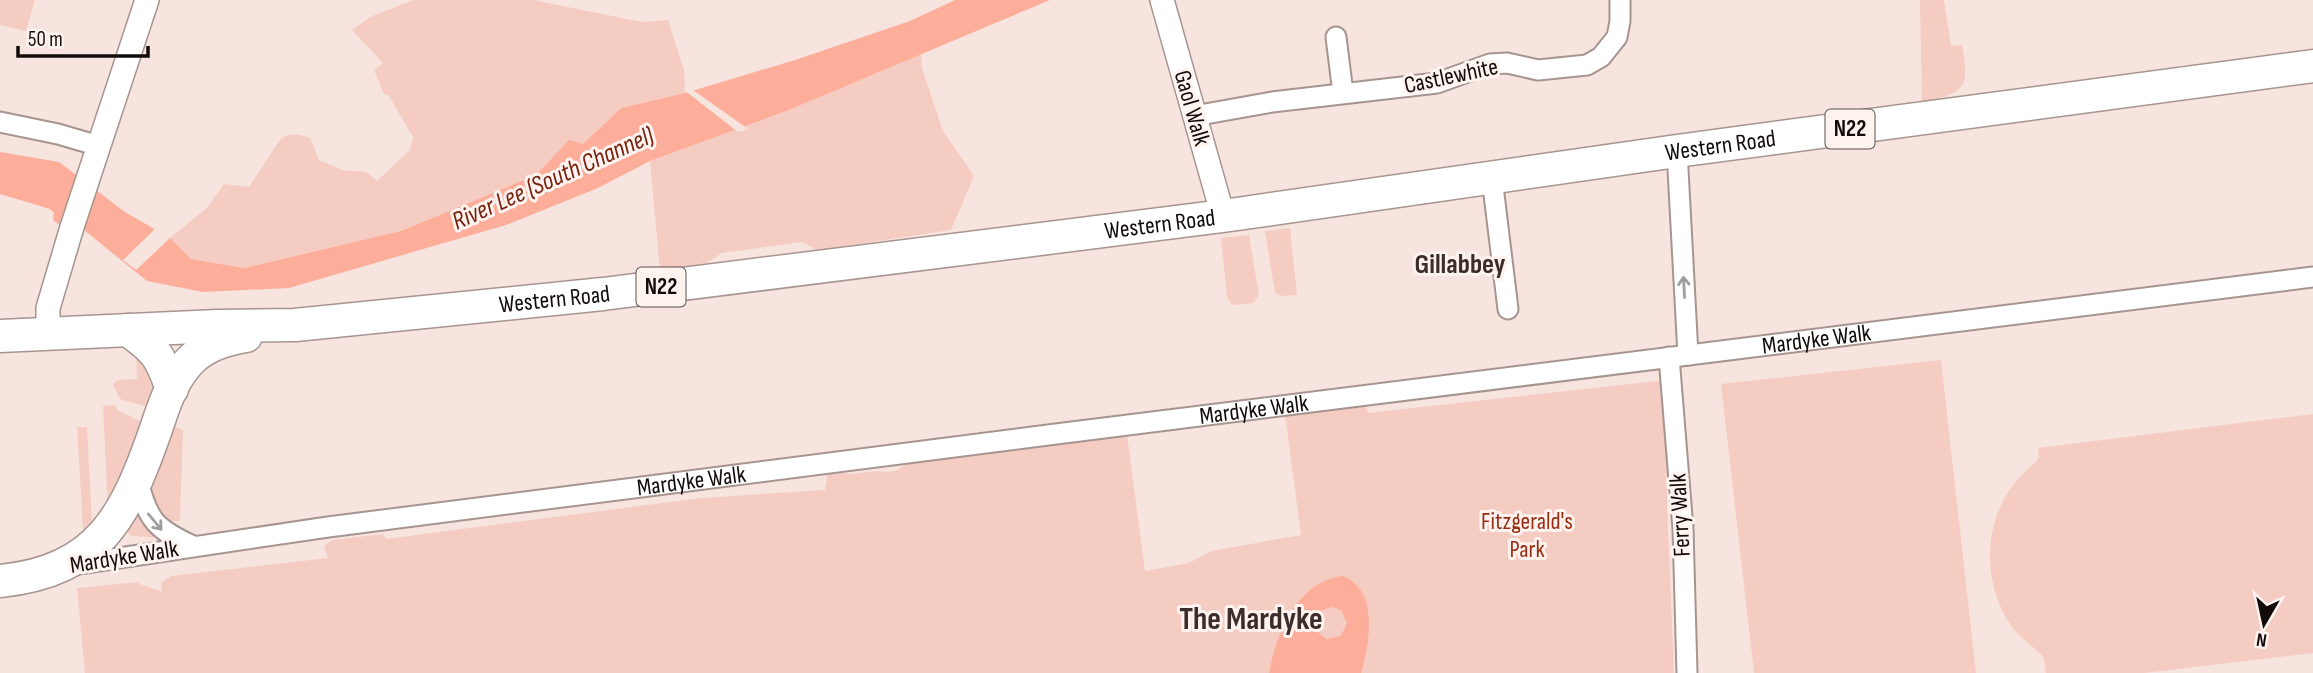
<svg xmlns="http://www.w3.org/2000/svg" width="2313" height="673" viewBox="0 0 2313 673" font-family="'Sofia Sans Condensed',sans-serif">
	<style>
		.green { fill: #f5ccc2 }
		.water { fill: #fdae9b; fill-rule: evenodd }
		.pier { fill: #f7e4df }
		.lines { fill: none; stroke-linecap: round; stroke-linejoin: round }
		.minor-casing { stroke: #a69490; stroke-width: 23 }
		.tertiary-casing { stroke: #a69490; stroke-width: 26 }
		.trunk-casing { stroke: #a69490; stroke-width: 35 }
		.minor { stroke: #fff; stroke-width: 19 }
		.tertiary { stroke: #fff; stroke-width: 23 }
		.trunk { stroke: #fff; stroke-width: 32 }
		.oneway { stroke: #a09d9d }
		.labels { text-anchor: middle; dominant-baseline: central; stroke-width: 6; stroke-linejoin: round; paint-order: stroke }
		.shield { fill: #fff3f0; stroke: #58514f; stroke-width: 2 }
		.shield-label { font-size: 23px; font-weight: bold; fill: #110b0a }
		.street-label { font-size: 24px; fill: #110b0a; stroke: #fff3f0 }
		.park-label { font-size: 24px; fill: #9a2b10; stroke: #fff3f0 }
		.water-label { font-size: 26px; font-style: italic; fill: #76220e; stroke: #fff3f0 }
		.quarter-label { font-size: 28px; font-weight: bold; fill: #3c2d2a; stroke: #fff3f0 }
		.district-label { font-size: 32px; font-weight: bold; fill: #3c2d2a; stroke: #fff3f0 }
	</style>
	<rect width="100%" height="100%" fill="#f7e4df"/>
	<!-- green -->
	<path class="green" d="M0,0H35L26,31L0,25Z
		M413,0H533L642,22L668,20L684,70L685,93L621,108L583,144L569,141L536,175L401,231L244,268L191,259L170,238L207,208L224,184L249,187L279,141C289,132 298,134 310,138L319,160L342,170L366,172L377,181L410,150L413,137L389,96L384,94L374,70L383,63L352,30L370,17Z
		M1920,0H1944L1951,46L1962,45C1970,91 1965,91 1922,103Z
		M921,52L922,68L943,131L974,176L951,230L817,250L802,242L722,253L699,268L660,271L650,161L784,112Z
		M1290,228L1297,295L1282,296L1275,293L1265,231Z
		M1249,235L1259,295L1253,303L1232,305L1227,297L1221,238Z
		M136,354L158,374L151,408L120,399L113,385L117,380L137,379Z
		M1941,360L1976,673H1754L1721,384Z
		M1666,380L1667,500L1674,673H85L77,588L139,582L140,588V584L162,592L161,583L171,576L328,558L324,546L332,540L383,534L386,539L701,498L825,490L828,471L851,474L877,471L888,472L898,470L908,463L1127,435L1145,571L1189,563L1212,551L1301,535L1285,414L1366,406L1368,413Z
		M114,405L119,411L145,424L108,511L103,406Z
		M2313,414V653L2144,673H2046C2045,669 2045,661 2043,657C2036,648 2020,638 2012,627C1983,586 1982,526 2013,485C2021,475 2031,467 2039,458L2038,448Z
		M168,424L183,430L180,521H170L168,526L151,500L150,490Z
		M77,427H87L92,523L83,530Z
		M137,508L161,538L132,536L124,529Z"/>
	<!-- water -->
	<path class="water" d="M955,0H1050L784,112L650,161L598,188L506,225L289,288L203,292L147,281L84,230L60,225L53,220L54,213L50,209L0,194V152L59,162L125,212L170,238L191,259L244,268L401,231L536,175L569,140L583,144L621,108L685,93L795,60L910,21Z
		M1343,576C1379,591 1370,641 1361,673H1269C1277,633 1297,581 1343,576ZM1332,607L1341,610L1347,623L1341,636L1327,639C1316,633 1311,623 1320,611Z"/>
	<!-- pier -->
	<path class="pier" d="M690,88L748,129L738,132L684,90Z
		M155,229L170,238L136,270L123,260Z"/>
	<g class="lines">
		<defs>
			<g id="minor">
				<path d="M1336,37L1343,93"/>
				<path d="M1194,116L1272,102L1437,83L1490,64L1507,63L1538,70L1587,65L1601,57L1617,37L1620,21V0"/>
				<path d="M0,122L58,134L99,146"/>
				<path d="M1677,151L1688,355"/>
				<path d="M1492,178L1508,309"/>
				<path d="M1669,357L1683,529L1687,673"/>
				<path d="M138,481C148,521 156,529 193,546"/>
				<path id="s1" d="M72,565L328,527L1056,434L2313,277"/>
			</g>
			<path id="tertiary" d="M1162,0L1223,216
				M48,334V308L72,227L147,0"/>
			<g id="trunk">
				<path d="M128,330C157,351 160,356 172,389"/>
				<path id="s2" d="M0,336L217,326L295,325L603,294L1223,216L1677,151L2313,66"/>
				<path d="M0,581C100,571 126,515 156,429C164,405 173,376 193,358C207,345 227,339 246,336"/>
			</g>
		</defs>
		<!-- minor casing -->
		<use href="#minor" class="minor-casing"/>
		<!-- tertiary casing -->
		<use href="#tertiary" class="tertiary-casing"/>
		<!-- trunk casing -->
		<use href="#trunk" class="trunk-casing"/>
		<!-- minor -->
		<use href="#minor" class="minor"/>
		<!-- tertiary -->
		<use href="#tertiary" class="tertiary"/>
		<!-- trunk -->
		<use href="#trunk" class="trunk"/>
	</g>
	<!-- one-way arrows -->
	<defs><path id="oneway-shaft" d="M-6 0H5M1.5-3L5.5 0L1.5 3" fill="none" stroke-width="1.6" stroke-linecap="round" stroke-linejoin="round" transform="scale(1.75)"/></defs>
	<g class="oneway">
		<use href="#oneway-shaft" transform="translate(1684 287) rotate(-93)"/>
		<use href="#oneway-shaft" transform="translate(155 522) rotate(50)"/>
	</g>
	<g class="labels">
		<!-- shield labels -->
		<g class="shield">
			<rect x="1825.5" y="109.5" width="49" height="39" rx="5"/>
			<rect x="636.5" y="267.5" width="49" height="39" rx="5"/>
		</g>
		<g class="shield-label">
			<text x="1850" y="129">N22</text>
			<text x="661" y="287">N22</text>
		</g>
		<!-- street labels -->
		<g class="street-label">
			<text transform="translate(1451 76) rotate(-12)">Castlewhite</text>
			<text transform="translate(1192 108) rotate(74)">Gaol Walk</text>
			<text stroke="none"><textPath href="#s2" startOffset="1732">Western Road</textPath></text>
			<text stroke="none"><textPath href="#s2" startOffset="1166">Western Road</textPath></text>
			<text stroke="none"><textPath href="#s2" startOffset="556">Western Road</textPath></text>
			<text stroke="none"><textPath href="#s1" startOffset="1759">Mardyke Walk</textPath></text>
			<text stroke="none"><textPath href="#s1" startOffset="1192">Mardyke Walk</textPath></text>
			<text stroke="none"><textPath href="#s1" startOffset="625">Mardyke Walk</textPath></text>
			<text transform="translate(1680 515) rotate(-93)">Ferry Walk</text>
			<text transform="translate(124 557) rotate(-9)">Mardyke Walk</text>
		</g>
		<!-- park labels -->
		<g class="park-label">
			<text x="1527" y="521">Fitzgerald's<tspan x="1527" dy="28">Park</tspan></text>
		</g>
		<!-- water labels -->
		<g class="water-label">
			<text transform="translate(553 179) rotate(-24)">River Lee (South Channel)</text>
		</g>
		<!-- quarter labels -->
		<g class="quarter-label">
			<text x="1460" y="264">Gillabbey</text>
		</g>
		<!-- district labels -->
		<g class="district-label">
			<text x="1251" y="619">The Mardyke</text>
		</g>
	</g>
	<!-- north arrow -->
	<g transform="translate(2264 624) rotate(189)" stroke="#fff3f0" stroke-width="5" paint-order="stroke">
	<path d="M0-5L12 26L0 18L-12 26Z" fill="#110b0a"/>
	<text y="-10" font-size="19" font-weight="bold" text-anchor="middle" fill="#110b0a">N</text>
	</g>
	<!-- scale -->
	<path d="M18 46v10h130v-10" fill="none" stroke="#110b0a" stroke-width="3.5"/>
	<text x="28" y="46" font-size="21" fill="#110b0a" stroke="#fff3f0" stroke-width="5" paint-order="stroke">50 m</text>
</svg>
